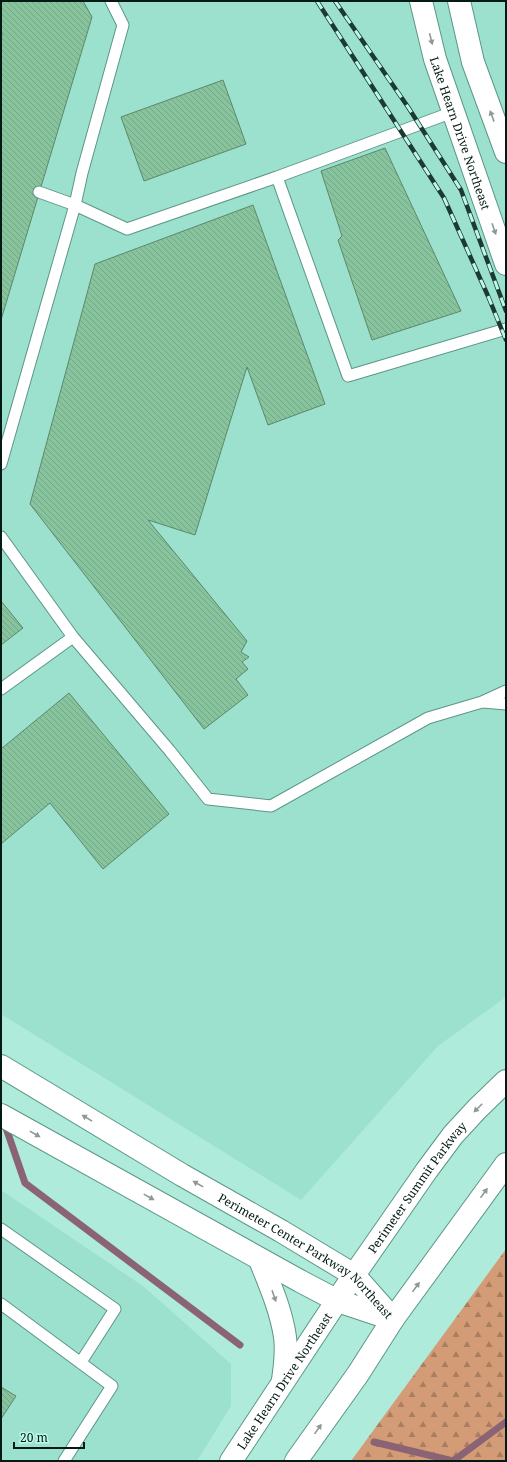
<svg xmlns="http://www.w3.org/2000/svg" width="507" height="1462" viewBox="0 0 507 1462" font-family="'Noto Serif',serif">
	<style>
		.built { fill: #9ce1ce }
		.forest { fill: url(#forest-firs) }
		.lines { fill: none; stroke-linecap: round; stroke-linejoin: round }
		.stream { stroke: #8a6474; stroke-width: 7 }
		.building { fill: url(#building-back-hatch); stroke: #5c886c }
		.service-casing { stroke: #5c9687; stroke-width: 13 }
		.tertiary-casing { stroke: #5c9687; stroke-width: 24 }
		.secondary-casing { stroke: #5c9687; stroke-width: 24 }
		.service { stroke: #fff; stroke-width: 11 }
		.tertiary { stroke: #fff; stroke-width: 22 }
		.secondary { stroke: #fff; stroke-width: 22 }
		.rail-casing { stroke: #1c3932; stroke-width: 4.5 }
		.rail { stroke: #bcf8e7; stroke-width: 3; stroke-dasharray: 9; stroke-linecap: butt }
		.oneway { fill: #8e9896 }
		.labels { text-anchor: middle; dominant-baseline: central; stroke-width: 3; stroke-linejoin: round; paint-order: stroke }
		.street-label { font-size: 12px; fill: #031a15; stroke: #bcf8e7 }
	</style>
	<defs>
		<pattern id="forest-firs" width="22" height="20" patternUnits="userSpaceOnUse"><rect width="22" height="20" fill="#d39c76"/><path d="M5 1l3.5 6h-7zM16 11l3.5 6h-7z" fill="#a97e60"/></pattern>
		<pattern id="building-back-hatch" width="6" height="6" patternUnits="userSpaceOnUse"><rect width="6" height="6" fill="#87c39d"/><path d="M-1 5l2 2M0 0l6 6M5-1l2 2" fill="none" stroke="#73a786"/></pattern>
	</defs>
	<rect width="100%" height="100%" fill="#afebda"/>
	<!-- built -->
	<path class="built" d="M1,1H506V997L438,1046L301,1200L1,1014Z
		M1,1190L143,1286L231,1364V1406L197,1461H1Z"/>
	<!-- forest -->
	<path class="forest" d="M506,1249V1461H351Z"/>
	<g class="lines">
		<!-- stream -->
		<path class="stream" d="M4,1122L25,1183L240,1345
			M374,1442L453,1461L506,1422"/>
	</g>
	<!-- building -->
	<path class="building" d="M1,1H83L92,17L1,320V39L2,34L1,32Z
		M223,80L246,144L144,181L121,117Z
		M385,148L461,311L372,340L338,240L342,236L321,171Z
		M253,205L325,404L268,425L247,367L195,535L148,520L247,641L241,652L249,657L242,662L248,669L236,679L248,695L204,729L30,504L95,264Z
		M1,601L23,628L1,645Z
		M69,693L169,814L103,869L50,803L1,844V749Z
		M1,1387L16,1396L1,1419Z"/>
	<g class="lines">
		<defs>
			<path id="service" d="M453,112L277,177L348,376L506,329
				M39,192L75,205L127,229L277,177
				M1,464L75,205L82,173L123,25L111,1
				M1,537L73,637L170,751L208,799L271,806L428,718L482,702L506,691
				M1,689L73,637
				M483,702L506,704
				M1,1229L115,1309L81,1362
				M1,1304L112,1386L64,1461"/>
			<g id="tertiary">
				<path id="s1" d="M421,1L435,59L506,264"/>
				<path d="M459,1L473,62L506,152"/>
			</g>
			<g id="secondary">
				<path id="s2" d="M1,1066L182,1175L281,1231L354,1275L393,1319"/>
				<path d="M1,1115L300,1281L338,1301L392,1319"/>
				<path d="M260,1260C270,1285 281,1310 285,1337C287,1351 285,1366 283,1380"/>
				<path id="s3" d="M231,1461L354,1275L427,1170L453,1135L477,1109L506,1081"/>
				<path d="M296,1461L358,1374L393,1319L506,1164"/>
			</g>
		</defs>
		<!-- service casing -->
		<use href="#service" class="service-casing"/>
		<!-- tertiary casing -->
		<use href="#tertiary" class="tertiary-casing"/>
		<!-- secondary casing -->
		<use href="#secondary" class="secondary-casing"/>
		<!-- service -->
		<use href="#service" class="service"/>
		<!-- tertiary -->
		<use href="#tertiary" class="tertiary"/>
		<!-- secondary -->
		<use href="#secondary" class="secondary"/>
		<defs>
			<path id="rail" d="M317,1L444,198L488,296L506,340
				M335,1L408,107L461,190L506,311"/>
		</defs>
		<!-- rail casing -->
		<use href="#rail" class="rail-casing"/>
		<!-- rail -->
		<use href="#rail" class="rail"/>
	</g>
	<!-- one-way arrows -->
	<defs><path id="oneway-solid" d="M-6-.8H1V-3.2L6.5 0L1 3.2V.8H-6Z"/></defs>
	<g class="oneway">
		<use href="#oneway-solid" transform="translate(431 39) rotate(76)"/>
		<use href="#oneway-solid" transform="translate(492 116) rotate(-110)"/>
		<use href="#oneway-solid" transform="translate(494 229) rotate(71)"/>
		<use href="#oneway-solid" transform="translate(478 1108) rotate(135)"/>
		<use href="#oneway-solid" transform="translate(87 1118) rotate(-149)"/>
		<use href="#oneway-solid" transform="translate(35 1134) rotate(29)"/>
		<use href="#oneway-solid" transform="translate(198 1184) rotate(-151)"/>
		<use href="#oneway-solid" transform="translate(484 1193) rotate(-54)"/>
		<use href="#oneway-solid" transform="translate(149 1197) rotate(29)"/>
		<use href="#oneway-solid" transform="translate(416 1287) rotate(-54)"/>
		<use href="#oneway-solid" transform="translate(274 1296) rotate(71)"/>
		<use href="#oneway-solid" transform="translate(318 1429) rotate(-55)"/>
	</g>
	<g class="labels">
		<!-- street labels -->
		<g class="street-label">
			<text stroke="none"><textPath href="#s1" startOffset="138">Lake Hearn Drive Northeast</textPath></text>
			<text stroke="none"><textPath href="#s3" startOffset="331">Perimeter Summit Parkway</textPath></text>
			<text stroke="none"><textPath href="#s2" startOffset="360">Perimeter Center Parkway Northeast</textPath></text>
			<text stroke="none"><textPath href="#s3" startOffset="96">Lake Hearn Drive Northeast</textPath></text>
		</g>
	</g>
	<!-- border -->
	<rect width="507" height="1462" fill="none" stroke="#031a15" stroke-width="4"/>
	<!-- scale -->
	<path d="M14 1442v6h70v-6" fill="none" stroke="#031a15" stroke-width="2"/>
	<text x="20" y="1442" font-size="12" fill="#031a15" stroke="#bcf8e7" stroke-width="3" paint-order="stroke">20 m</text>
</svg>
